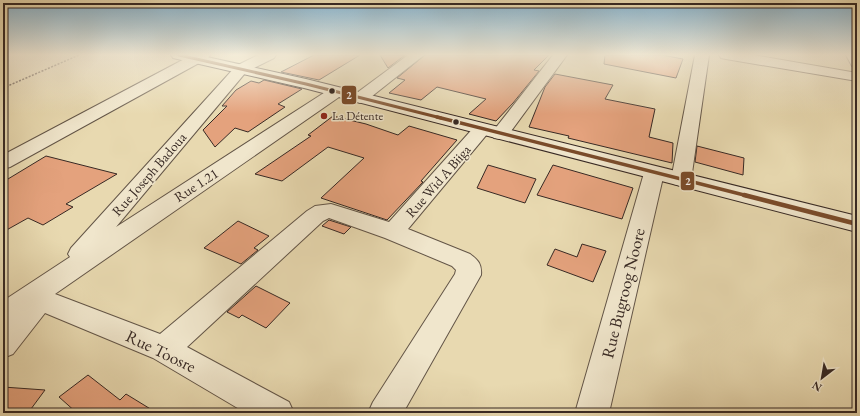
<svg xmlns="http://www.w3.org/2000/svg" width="860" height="416" viewBox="0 0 860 416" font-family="'EB Garamond',serif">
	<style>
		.building { fill: #e4a27d; stroke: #372924 }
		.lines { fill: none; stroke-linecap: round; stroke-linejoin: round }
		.street-casing { stroke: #635547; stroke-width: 2 }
		.secondary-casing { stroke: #372924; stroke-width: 2 }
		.path { stroke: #372924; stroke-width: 1.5; stroke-dasharray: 2 1.5; stroke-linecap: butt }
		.street { fill: #f0e6cc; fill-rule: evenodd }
		.secondary { fill: #f0e6cc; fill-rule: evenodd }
		.bus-1-far2-casing { stroke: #f0e6cc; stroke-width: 5 }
		.bus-1-far1-casing { stroke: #f0e6cc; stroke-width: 6 }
		.bus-1-casing { stroke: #f0e6cc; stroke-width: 8 }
		.bus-1-far2 { stroke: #7a4b2a; stroke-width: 3 }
		.bus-1-far1 { stroke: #7a4b2a; stroke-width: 3.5 }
		.bus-1 { stroke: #7a4b2a; stroke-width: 4.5 }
		.bus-dot { fill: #372924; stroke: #f0e6cc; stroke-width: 1.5 }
		.poi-dot { fill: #8f2418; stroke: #f0e6cc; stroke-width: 1.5 }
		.labels { text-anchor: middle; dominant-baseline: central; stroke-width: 3; stroke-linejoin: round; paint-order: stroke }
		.far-poi-label { font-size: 12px; fill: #372924; stroke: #f0e6cc; text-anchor: start }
		.street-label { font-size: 14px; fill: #372924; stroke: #f0e6cc }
		.near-street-label { font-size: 17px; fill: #372924; stroke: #f0e6cc }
		.line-badge { stroke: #f0e6cc; stroke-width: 1.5 }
		.badge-label { font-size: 11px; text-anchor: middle; font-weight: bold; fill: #fff }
	</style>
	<rect width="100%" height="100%" fill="#e8d9b0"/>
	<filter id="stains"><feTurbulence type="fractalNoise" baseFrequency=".005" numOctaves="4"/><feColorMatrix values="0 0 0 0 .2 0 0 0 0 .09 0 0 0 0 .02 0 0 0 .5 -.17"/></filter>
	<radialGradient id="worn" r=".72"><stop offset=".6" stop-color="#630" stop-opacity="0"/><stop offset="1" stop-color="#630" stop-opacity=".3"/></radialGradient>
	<!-- building -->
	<path class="building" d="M314,55H360L319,80L281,72Z
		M380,55H405L388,68Z
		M425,55H549L534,70L539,71L513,103L496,121L469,114L486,99L437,87L421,100L389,93L405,80L397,78Z
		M605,55H662L683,59L676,78L604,64Z
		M555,74L613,85L605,99L655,109L649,137L673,143L672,163L568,138L569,136L529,127L545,87Z
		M264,80L302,89L278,104L285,107L248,132L235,128L215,147L203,130L227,106H222L236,90L251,81L259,83Z
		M333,116L366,124L398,135L409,126L457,140L421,181L423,182L387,220L321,198L364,158L328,147L282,181L255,174L311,136L308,135Z
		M697,146L744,158L743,175L695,162Z
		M46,156L117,174L66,204L73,207L43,225L28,218L3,232V182Z
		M488,165L536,179L525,203L477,188Z
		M553,165L633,188L622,219L537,195Z
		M329,220L351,227L344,234L322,226Z
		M238,221L269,236L254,248L258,250L241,264L204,248Z
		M582,244L606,251L593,282L547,265L555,249L577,257Z
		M256,286L290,303L266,328L242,315L239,318L227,312Z
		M88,375L120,400L126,394L157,413H77L59,397Z
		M3,387L45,390L28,413H3Z"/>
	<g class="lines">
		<defs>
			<path id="street" d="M192,55H210L208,58L10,167L3,169V155Z
				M258,55H276L274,58L246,72L116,227L330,89L336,87L342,89L344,92L342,95L55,294L160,334L307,211L315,206L331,204L389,222L476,125L482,124L488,125L491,129L488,133L408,229L470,254C478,260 482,264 481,275L403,413H368L373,402L455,274L456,270L452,266L385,238L329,218L323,221L187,347L289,402L294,413H246L153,358L45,313L13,354L3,358V301L70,257L68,254L71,248L236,66Z
				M408,55H424L366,101L360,103L354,101L352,98L354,95Z
				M553,55H567L506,138L500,139L494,138L491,134L494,130Z
				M695,55H709L691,180L688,184L681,186L674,184L671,180Z
				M719,55H753L857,73V81L726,59L721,58Z
				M846,55H857V67L852,66Z
				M654,167L661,169L664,173L609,413H575L644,173L647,169Z"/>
			<path id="secondary" d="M171,55H198L306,79L857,216V232L304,88L173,58Z"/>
		</defs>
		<!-- street casing -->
		<use href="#street" class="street-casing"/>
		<!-- secondary casing -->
		<use href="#secondary" class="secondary-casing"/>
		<!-- path -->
		<path class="path" d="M3,88L79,55"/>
		<!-- street -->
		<use href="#street" class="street"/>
		<!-- secondary -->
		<use href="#secondary" class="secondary"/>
		<defs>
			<path id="bus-1-far2" d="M179,55L306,84L441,118"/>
			<path id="bus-1-far1" d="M437,117L748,196"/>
			<path id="bus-1" d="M744,195L857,224"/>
		</defs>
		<!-- bus-1-far2 casing -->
		<use href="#bus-1-far2" class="bus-1-far2-casing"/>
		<!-- bus-1-far1 casing -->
		<use href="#bus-1-far1" class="bus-1-far1-casing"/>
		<!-- bus-1 casing -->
		<use href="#bus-1" class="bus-1-casing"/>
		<!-- bus-1-far2 -->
		<use href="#bus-1-far2" class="bus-1-far2"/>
		<!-- bus-1-far1 -->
		<use href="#bus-1-far1" class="bus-1-far1"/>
		<!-- bus-1 -->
		<use href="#bus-1" class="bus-1"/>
	</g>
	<!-- sky -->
	<linearGradient id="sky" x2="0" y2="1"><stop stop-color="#88b6d2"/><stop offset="0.48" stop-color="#f5eedb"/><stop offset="1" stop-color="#f5eedb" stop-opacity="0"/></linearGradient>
	<rect width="860" height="114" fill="url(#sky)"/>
	<!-- markers -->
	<g class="bus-dot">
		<circle cx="332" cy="91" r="3.5"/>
		<circle cx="456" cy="122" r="3.5"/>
	</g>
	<circle class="poi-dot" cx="324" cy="116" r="4"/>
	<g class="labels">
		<!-- far-poi labels -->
		<g class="far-poi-label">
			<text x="332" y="116">La Détente</text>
		</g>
		<!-- street labels -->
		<g class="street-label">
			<text transform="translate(149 174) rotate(-49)">Rue Joseph Badoua</text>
			<text transform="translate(438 181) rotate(-49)">Rue Wid A Biiga</text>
			<text transform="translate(196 185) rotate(-33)">Rue 1.21</text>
		</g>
		<!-- near-street labels -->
		<g class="near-street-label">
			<text transform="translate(623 293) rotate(-76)">Rue Bugroog Noore</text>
			<text transform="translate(161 351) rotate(26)">Rue Toosre</text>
		</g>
	</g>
	<g class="line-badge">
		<rect x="341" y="85" width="16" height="20" rx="4" fill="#7a4b2a"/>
		<rect x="680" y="171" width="15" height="20" rx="4" fill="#7a4b2a"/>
	</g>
	<g class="badge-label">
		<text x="349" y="99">2</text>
		<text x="688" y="185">2</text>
	</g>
	<!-- margin -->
	<rect width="860" height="416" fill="none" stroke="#e8d9b0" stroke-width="16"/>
	<rect x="4" y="4" width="852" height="408" fill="none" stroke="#372924" stroke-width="2"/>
	<rect x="8" y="8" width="844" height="400" fill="none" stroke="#372924"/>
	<!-- north arrow -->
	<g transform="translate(822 378) rotate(211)" stroke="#f0e6cc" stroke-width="3" paint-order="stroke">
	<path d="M0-3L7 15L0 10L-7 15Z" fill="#372924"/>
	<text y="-6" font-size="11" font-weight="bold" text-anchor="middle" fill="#372924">N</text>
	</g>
	<rect width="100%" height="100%" filter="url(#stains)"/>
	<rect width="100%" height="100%" fill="url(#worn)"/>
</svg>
